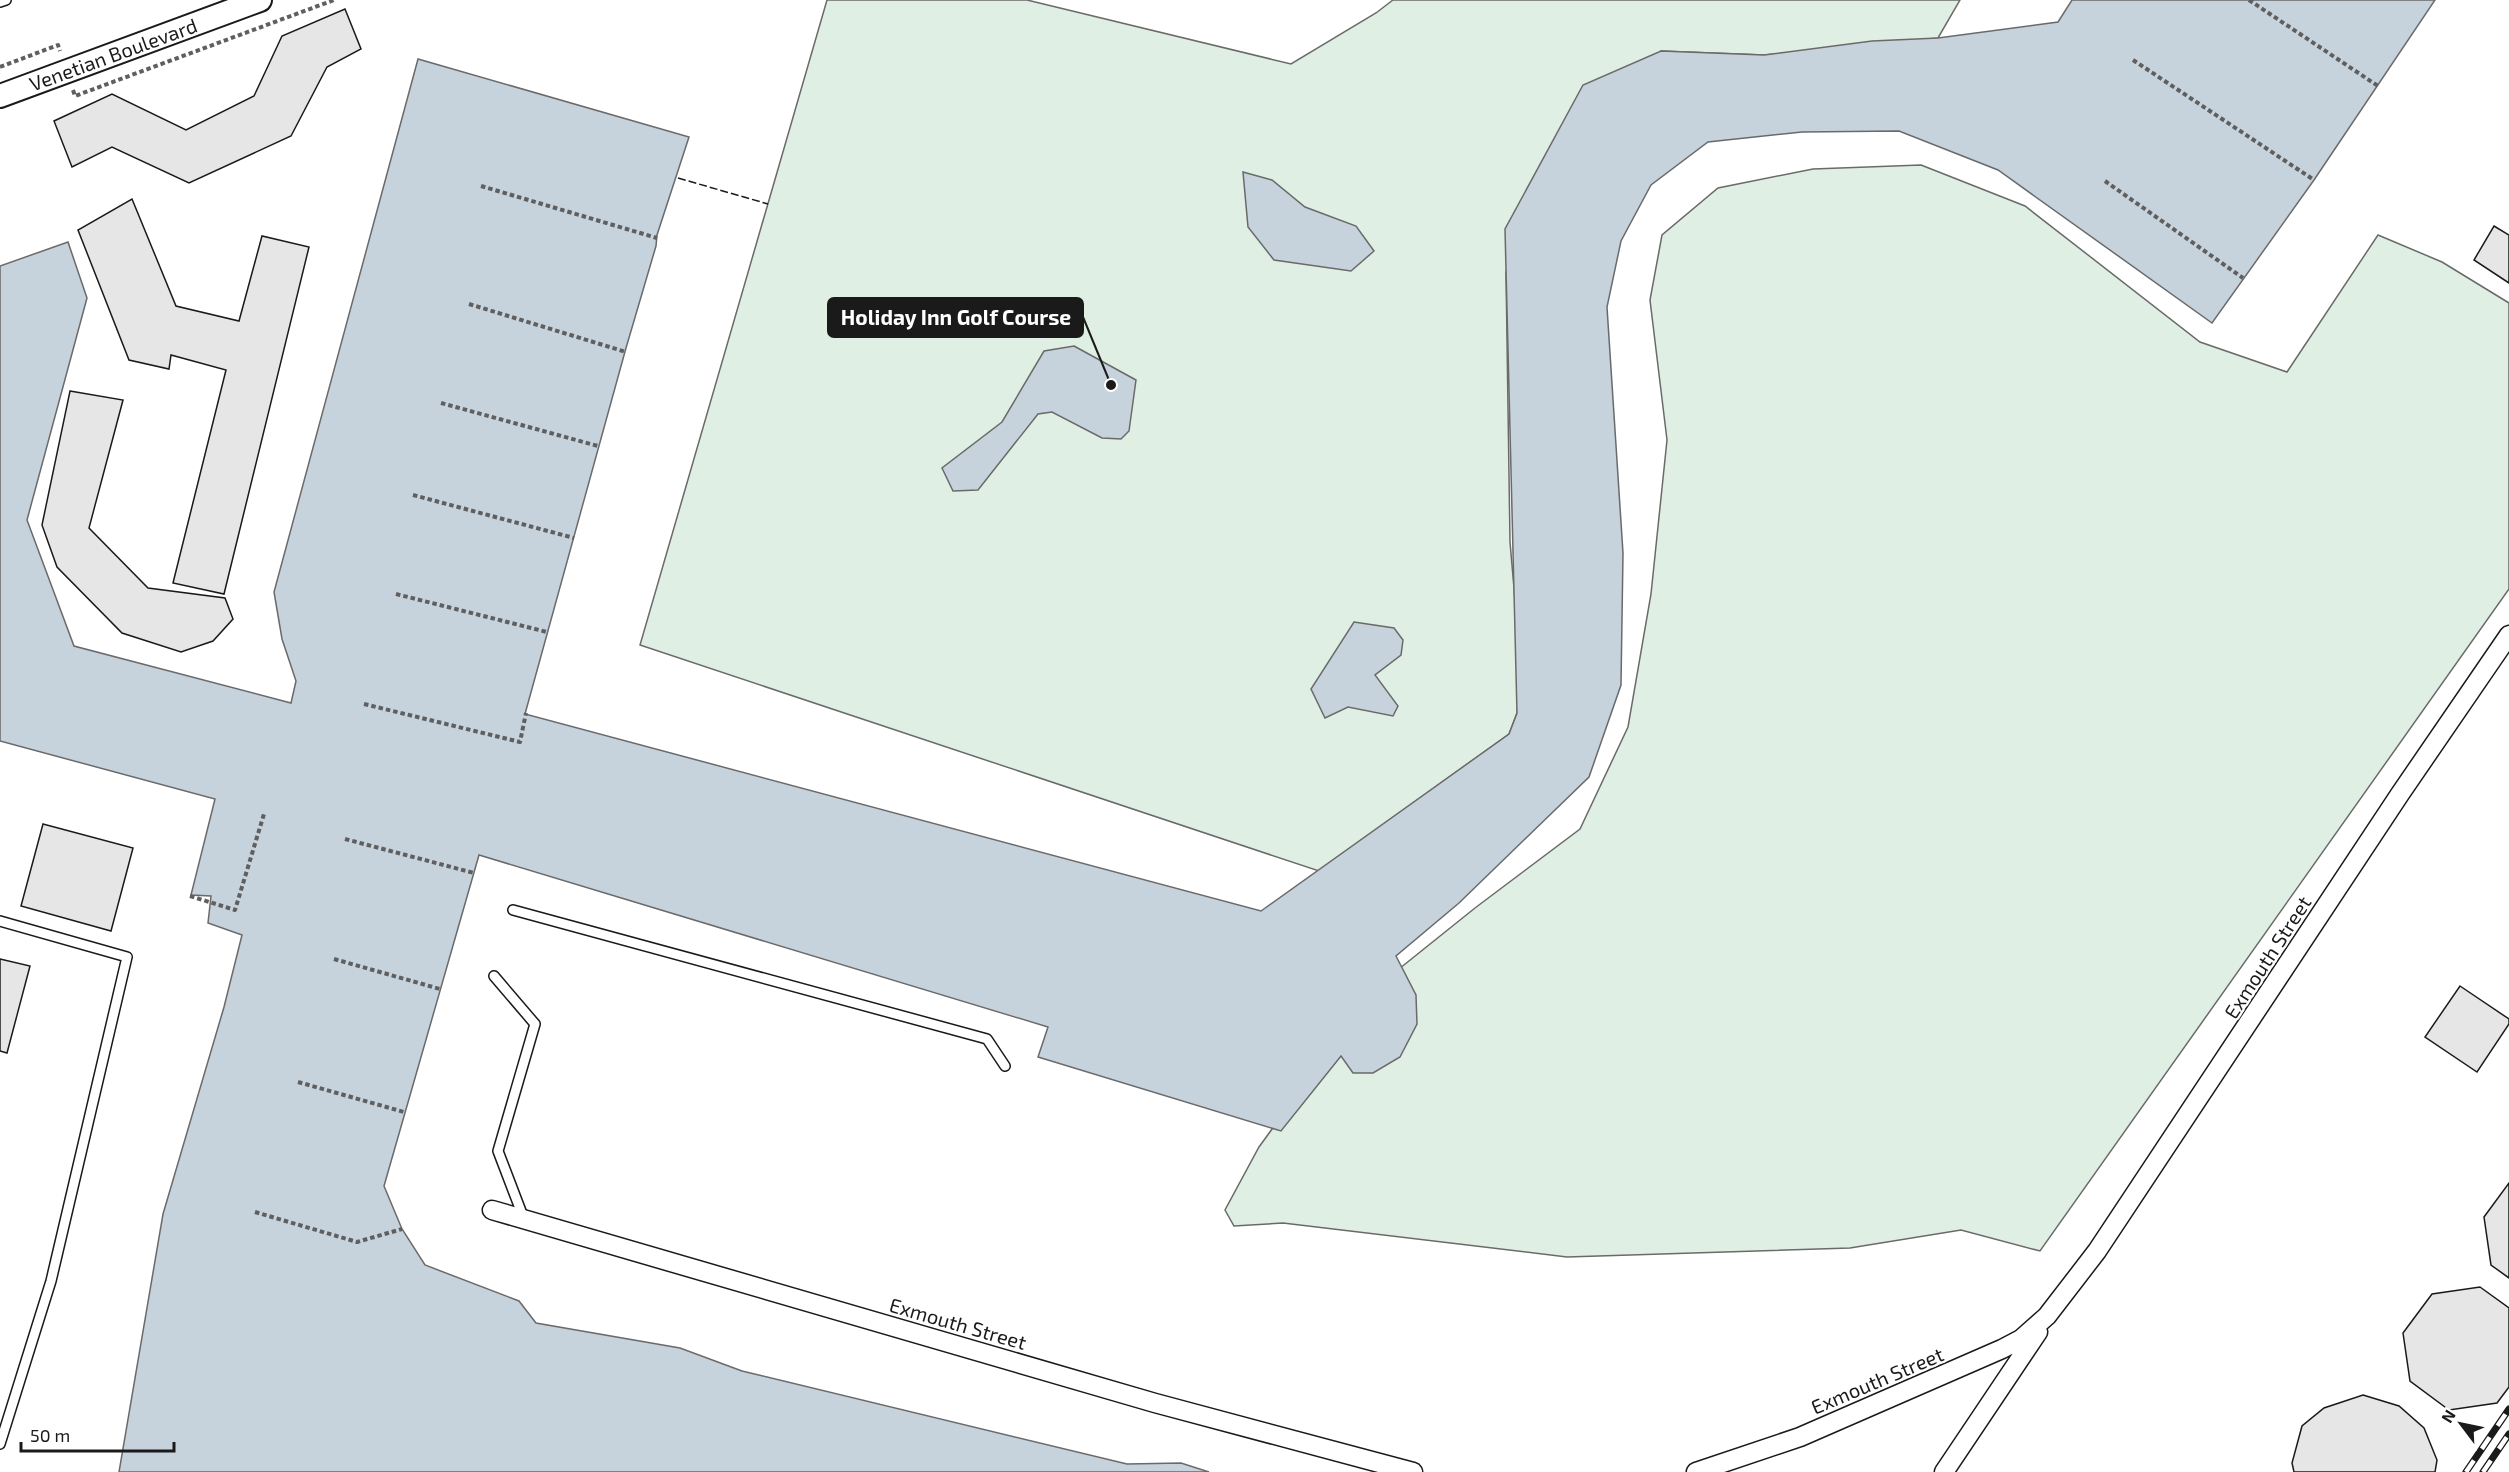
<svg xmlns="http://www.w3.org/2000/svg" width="2509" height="1472" viewBox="0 0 2509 1472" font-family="'Exo 2',sans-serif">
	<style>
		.green { fill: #e0efe3; stroke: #6a6a6a; stroke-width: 1.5 }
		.water { fill: #c6d2dc; stroke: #6a6a6a; stroke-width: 1.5 }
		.building { fill: #e6e6e6; stroke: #1a1a1a; stroke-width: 1.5 }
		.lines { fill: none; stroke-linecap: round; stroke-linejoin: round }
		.service-casing { stroke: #1a1a1a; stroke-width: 12 }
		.minor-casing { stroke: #1a1a1a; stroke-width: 21 }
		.tertiary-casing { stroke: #1a1a1a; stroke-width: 26 }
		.path { stroke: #5f5f5f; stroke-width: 4; stroke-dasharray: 4.5 3; stroke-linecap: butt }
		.service { stroke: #fff; stroke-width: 9 }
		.minor { stroke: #fff; stroke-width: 18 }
		.tertiary { stroke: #fff; stroke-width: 22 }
		.rail-casing { stroke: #1a1a1a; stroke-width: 7 }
		.rail { stroke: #fff; stroke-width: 4.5; stroke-dasharray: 14; stroke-linecap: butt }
		.fence { stroke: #1a1a1a; stroke-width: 1.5; stroke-dasharray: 8 3; stroke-linecap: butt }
		.labels { text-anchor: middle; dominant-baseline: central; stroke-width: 4.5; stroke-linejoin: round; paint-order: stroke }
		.street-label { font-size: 20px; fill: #1a1a1a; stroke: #fff }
		.leader { fill: none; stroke: #1a1a1a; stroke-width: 2 }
		.callout-dot { fill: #1a1a1a; stroke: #fff; stroke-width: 2 }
		.callout { fill: #1a1a1a; stroke: #1a1a1a; stroke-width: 2 }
		.callout-label { font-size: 21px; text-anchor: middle; font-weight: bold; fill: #fff }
	</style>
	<rect width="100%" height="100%" fill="#fff"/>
	<!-- green -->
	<path class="green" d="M827,0H1027L1291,64L1376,13L1393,0H1960L1938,38L1764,55L1661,51L1506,272L1510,542L1522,681L1517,713L1509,734L1319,871L640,645Z
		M1921,165L2025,206L2200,342L2287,372L2378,235L2442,262L2509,303V589L2040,1251L1961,1230L1850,1248L1567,1257L1283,1223L1234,1226L1225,1210L1259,1147L1374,989L1475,908L1580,829L1628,727L1651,594L1667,440L1650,300L1662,235L1718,188L1813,169Z"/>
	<!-- water -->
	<path class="water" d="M2072,0H2435L2314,180L2212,323L1998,170L1899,131L1802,132L1708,142L1651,185L1621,241L1607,307L1623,553L1621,685L1589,777L1459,903L1396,956L1416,995L1417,1024L1400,1057L1373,1073H1353L1341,1056L1281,1131L1038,1057L1048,1027L479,855L384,1186L402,1229L425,1265L519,1301L536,1323L680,1348L742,1371L1127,1464L1181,1463L1209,1472H119L163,1214L224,1007L242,935L208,923L211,896L191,895L215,799L0,741V266L68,242L87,298L27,520L74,646L291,703L296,681L282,639L274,592L418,59L689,137L657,235L656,246L626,348L525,714L1261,911L1509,734L1517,713L1505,229L1583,85L1661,51L1764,55L1872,41L1938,38L2058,22Z
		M1243,172L1272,180L1305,207L1356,226L1374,251L1351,271L1274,260L1248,227Z
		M1074,346L1136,380L1129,431L1121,439L1102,438L1052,412L1038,414L978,490L953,491L942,468L1002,422L1044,351Z
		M1354,622L1394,628L1403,640L1401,655L1375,675L1398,706L1393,716L1348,707L1325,718L1311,689Z"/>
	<!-- building -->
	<path class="building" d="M345,9L361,49L327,67L291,136L189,183L112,147L72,167L54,121L112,94L186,130L254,96L282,36Z
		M132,199L176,306L239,321L262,236L309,247L224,594L173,583L226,370L171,355L169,369L129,360L78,230Z
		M2494,226L2509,235V283L2474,260Z
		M70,391L123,400L89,528L148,588L225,598L233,619L213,641L181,652L122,633L57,567L42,525Z
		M43,824L133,848L111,931L21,906Z
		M0,959L30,966L7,1053L0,1051Z
		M2460,986L2509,1019V1024L2477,1072L2425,1037Z
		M2509,1183V1278L2491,1265L2484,1217Z
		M2480,1287L2509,1308V1387L2497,1403L2449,1410L2410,1381L2403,1333L2432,1294Z
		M2363,1395L2399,1406L2424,1428L2437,1460L2435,1472H2294L2292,1463L2302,1426L2324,1408Z"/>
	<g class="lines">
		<defs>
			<path id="service" d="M0,2L6,0
				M513,910L987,1039L1005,1066
				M0,921L127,957L51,1281L0,1444
				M494,976L535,1024L498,1151L524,1219"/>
			<path id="minor" d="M492,1210L1155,1403L1413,1472
				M1696,1472L1800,1437L2002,1349L2021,1339L2047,1316L2097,1251L2400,794L2509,635
				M1944,1472L2038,1332"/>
			<path id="tertiary" d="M0,96L260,0"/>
		</defs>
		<!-- service casing -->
		<use href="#service" class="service-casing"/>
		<!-- minor casing -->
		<use href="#minor" class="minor-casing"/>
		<!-- tertiary casing -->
		<use href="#tertiary" class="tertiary-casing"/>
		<!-- path -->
		<path class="path" d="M2249,0L2378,86
			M2133,60L2314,180
			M0,67L58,45L60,51
			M73,90L75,96L334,0
			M2105,181L2243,278
			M481,186L657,238
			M469,304L626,352
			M441,403L598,446
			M413,495L574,538
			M396,594L547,632
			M364,704L520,742L526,713
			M345,839L474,873
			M190,896L235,910L264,814
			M334,959L440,989
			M298,1082L404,1112
			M255,1212L357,1242L402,1229"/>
		<!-- service -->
		<use href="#service" class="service"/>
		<!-- minor -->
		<use href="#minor" class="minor"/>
		<!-- tertiary -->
		<use href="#tertiary" class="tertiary"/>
		<defs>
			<path id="rail" d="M2466,1472L2509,1409
				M2483,1472L2509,1434"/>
		</defs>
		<!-- rail casing -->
		<use href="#rail" class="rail-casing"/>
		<!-- rail -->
		<use href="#rail" class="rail"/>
		<!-- fence -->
		<path class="fence" d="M678,178L768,204"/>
	</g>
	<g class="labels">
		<!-- street labels -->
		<g class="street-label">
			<text transform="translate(113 54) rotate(-20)">Venetian Boulevard</text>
			<text transform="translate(2267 957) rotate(-57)">Exmouth Street</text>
			<text transform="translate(958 1323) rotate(16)">Exmouth Street</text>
			<text transform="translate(1877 1380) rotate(-23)">Exmouth Street</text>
		</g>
	</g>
	<!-- callouts -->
	<path class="leader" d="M1111 385L1083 317"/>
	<circle class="callout-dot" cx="1111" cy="385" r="6"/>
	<rect class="callout" x="828" y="298" width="255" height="39" rx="6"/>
	<g class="callout-label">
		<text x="956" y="325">Holiday Inn Golf Course</text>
	</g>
	<!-- north arrow -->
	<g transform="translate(2461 1424) rotate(302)" stroke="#ffffff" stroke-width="4.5" paint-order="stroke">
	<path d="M0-4.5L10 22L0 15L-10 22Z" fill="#1a1a1a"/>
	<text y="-9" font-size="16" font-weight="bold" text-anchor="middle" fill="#1a1a1a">N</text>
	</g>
	<!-- scale -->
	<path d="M21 1442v9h153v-9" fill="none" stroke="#1a1a1a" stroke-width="3"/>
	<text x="30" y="1442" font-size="18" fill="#1a1a1a" stroke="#ffffff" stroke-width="4.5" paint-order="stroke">50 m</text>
</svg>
